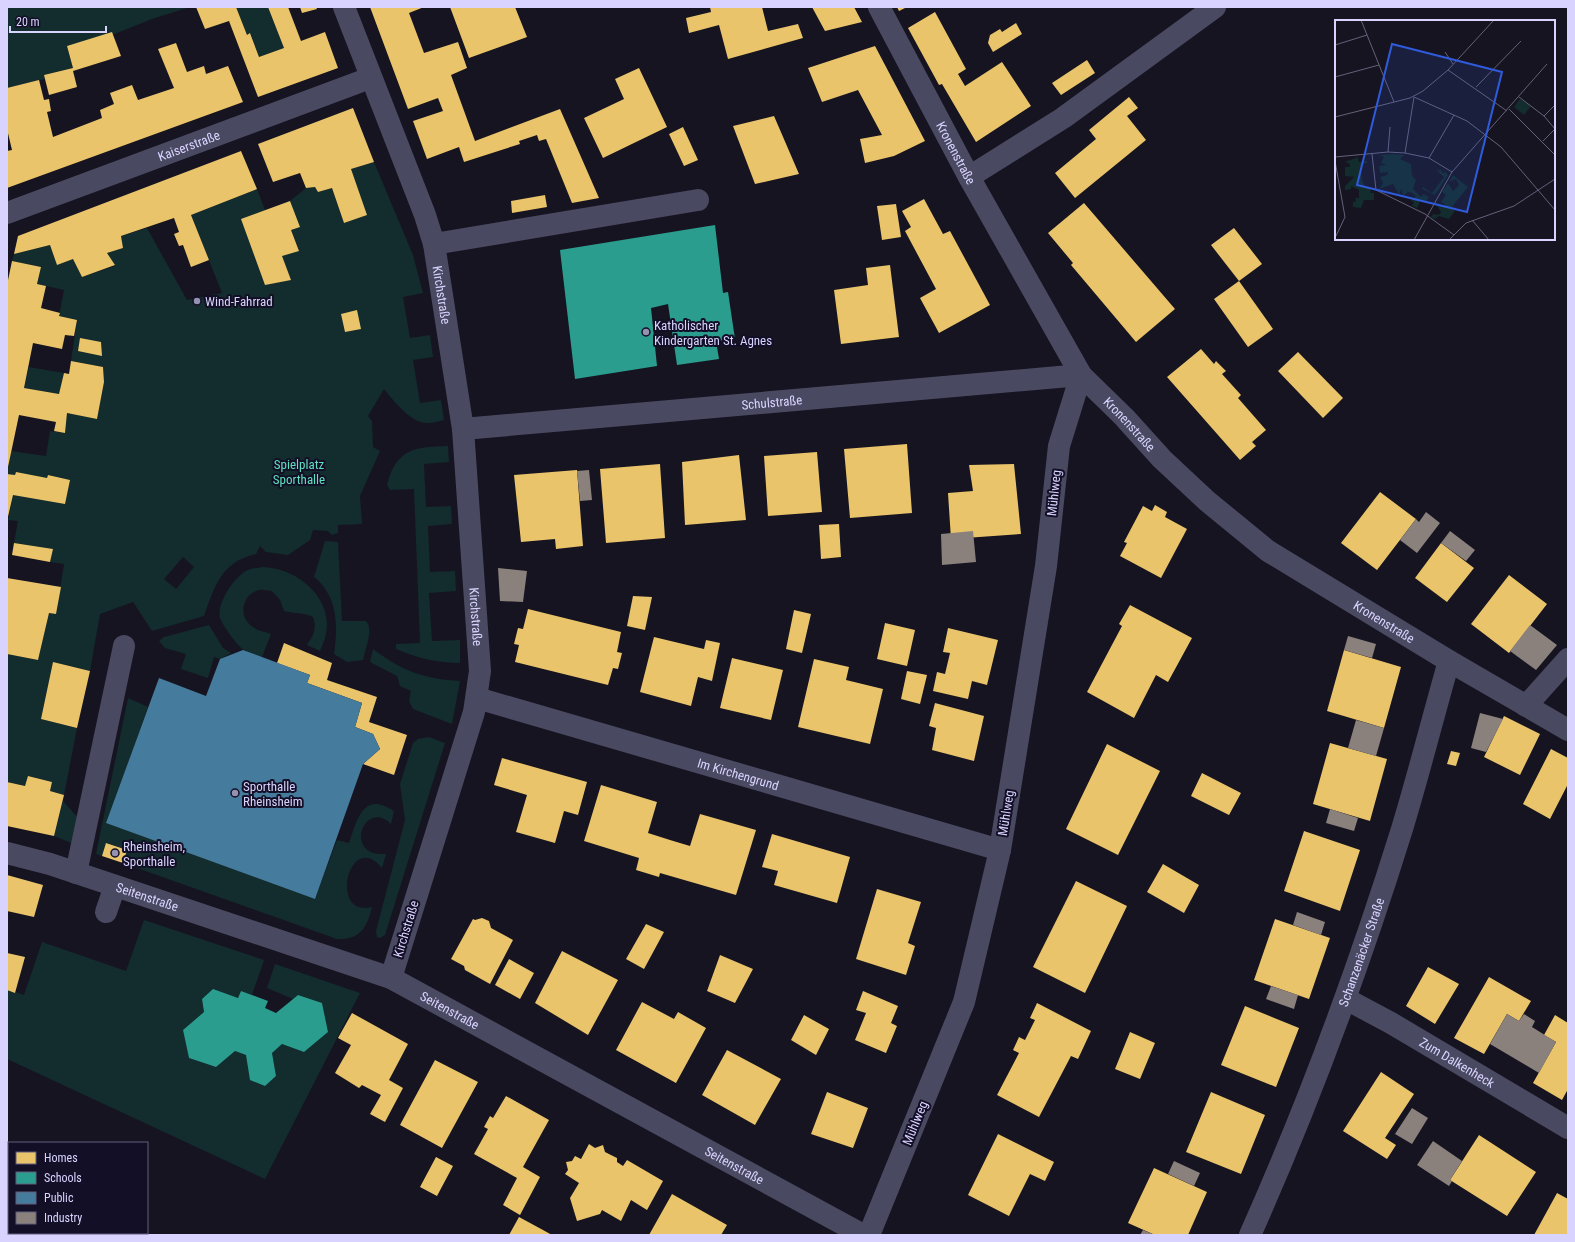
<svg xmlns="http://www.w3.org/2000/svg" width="1575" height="1242" viewBox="0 0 1575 1242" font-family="'Roboto Condensed',sans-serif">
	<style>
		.green { fill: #132c2d; fill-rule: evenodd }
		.homes { fill: #e9c46a }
		.schools { fill: #2a9d8f }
		.public { fill: #457b9d }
		.industry { fill: #8a817c }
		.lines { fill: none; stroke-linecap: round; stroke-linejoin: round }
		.minor { stroke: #4a4962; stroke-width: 22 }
		.poi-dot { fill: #9591b1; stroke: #130f26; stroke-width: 1.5 }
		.labels { text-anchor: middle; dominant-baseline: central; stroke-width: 4; stroke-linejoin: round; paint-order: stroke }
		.street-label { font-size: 13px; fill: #d9d4ff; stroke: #130f26 }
		.poi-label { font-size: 13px; fill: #d9d4ff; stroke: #130f26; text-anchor: start }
		.park-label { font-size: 13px; fill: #5fe0c0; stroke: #130f26 }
		.inset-road { fill: none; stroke: #64617a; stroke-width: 1 }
		.view { fill: #305bdc; fill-opacity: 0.15; stroke: #305bdc; stroke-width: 2 }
		.inset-edge { fill: none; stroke: #d9d4ff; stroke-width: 2 }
	</style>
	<rect width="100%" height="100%" fill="#161421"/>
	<!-- green -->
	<path class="green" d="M7,7H190L152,19L112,35L67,46L73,68L44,75L45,79L7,88Z
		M236,7H268L284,48L259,57L251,34L247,35Z
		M374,162L413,255L423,293L403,297L410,338L430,335L433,357L413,360L420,403L441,400L444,420C439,421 433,423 428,423C411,424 393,400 384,389L368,416L372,421L373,447L380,451L360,496L362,524L338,525V533L332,535L328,531L313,530L310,540L288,555L266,552L260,546L256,554C221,562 215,586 204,616L152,631L133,602L100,614L90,671L53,662L41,719L77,728L64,795L50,791L52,782L29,776L25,786L7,782V654L38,660L49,613L56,614L64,564L50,562L52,549L14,543L18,521L8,520L13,495L70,480L48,475L47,478L7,474L11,451L46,456L50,431L65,433L67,413L97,418L104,382L103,367L71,361L77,320L59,316L64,290L37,284L41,267L12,261L14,254L50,245L57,264L73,259L82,277L115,266L107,253L123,248L121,236L147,228L187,300L222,293L191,215L257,189L265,210L299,250L291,230L290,201L306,188L315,187L318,192L332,188L344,223L366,215L351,169ZM183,557L194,567L176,589L164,579Z
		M29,367L64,373L59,394L24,388Z
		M448,446L449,462L424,464L426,507L451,506L452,524L428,526L430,572L455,571L456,591L429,593L432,641L460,640V663C437,663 418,658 396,649V644L420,643L414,489L390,490L387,485C396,448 416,447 448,446Z
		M325,541L338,542L342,621H366C374,629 365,650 363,660L347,662L334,654C338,626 338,596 314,577Z
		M263,567C293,568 326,591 327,624C327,634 324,642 320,651L307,645C314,634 317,629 313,617C303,612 295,614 284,611L280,600L272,591C268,591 263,589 259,590C241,594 238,618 253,627C258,631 266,632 271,634L262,657C256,655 250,653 244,650C238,647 223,626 220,618C216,604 235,575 248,570C252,568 258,568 263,567Z
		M209,625L223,648L231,653L220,659L214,657L208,678L181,669L186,654L165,648L159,641L164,637Z
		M373,649C402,671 424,679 460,681L452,724L413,709L409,701L411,691L400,686L397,676L370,662Z
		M128,698L148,707L107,823L315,898L337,840L349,843C357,820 363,790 394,811L391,824C364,798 342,857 386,854L382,868C349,828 328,918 372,907C367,928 360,940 337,939L123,863L127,850L107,843L102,856L96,854Z
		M429,737L445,743L385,935L380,938L377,937L376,931L405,820L400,784L413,743L418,739Z
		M63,801L80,820L74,844L54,836Z
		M144,920L264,960L252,995L241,991L238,998L213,990L202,999L204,1012L183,1030L189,1058L216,1067L235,1051L246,1055L265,1086L276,1076L272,1053L282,1044L304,1052L328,1032L322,1003L298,995L293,999L267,988L275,964L360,993L265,1179L7,1059V953L25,957L15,992L24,995L42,942L126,971Z"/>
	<!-- homes -->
	<path class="homes" d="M196,7H236L247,35L250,33L259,57L284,48L268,7H288L301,41L325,32L338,68L258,97L229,21L205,29Z
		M300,7H316L317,9L302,13Z
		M370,7H424L409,13L424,53L458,42L467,68L451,75L475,141L560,109L599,198L572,203L546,139L539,141L537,135L519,141L520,144L464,162L459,147L427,159L413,121L443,111L438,98L408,109Z
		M450,7H515L527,37L469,58Z
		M710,7H762L768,31L798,24L803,38L728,59L719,25L689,33L686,18L711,12Z
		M812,7H854L862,22L825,31Z
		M897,7H907L899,11Z
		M935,12L966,69L958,74L965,86L1002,62L1031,106L976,142L942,84L939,85L908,28Z
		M1016,23L1022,34L993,52L988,43L990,35L1000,29L1002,32Z
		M112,32L121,56L73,71L77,87L49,95L44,75L73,68L67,46Z
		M176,43L187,72L204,66L206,74L228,66L243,102L7,188V151L12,150L7,129V88L39,80L44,100L49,99L51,111L47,112L53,137L102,118L100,110L114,104L110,93L132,85L138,100L174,88L158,49Z
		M875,46L925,141L894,156L865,163L860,139L882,135L858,90L822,102L808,68Z
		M1087,60L1095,73L1061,95L1052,83Z
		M639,68L667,127L603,158L584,118L624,99L615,79Z
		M1129,97L1138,108L1127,116L1146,140L1075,198L1055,173L1096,139L1089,130Z
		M353,108L374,162L351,169L367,215L344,223L332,188L318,192L315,187L306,188L300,173L273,182L258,144Z
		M774,116L799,174L755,184L733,126Z
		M683,127L698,160L684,166L669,134Z
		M241,151L257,189L191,215L209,260L191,267L183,245L179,246L174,234L179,232L174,218L121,236L123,248L107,253L115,265L82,277L73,259L57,265L50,245L14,254L18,236Z
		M545,195L547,207L512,213L511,201Z
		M924,199L943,234L950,231L990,305L939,333L920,298L936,289L905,231L911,227L902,211Z
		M290,201L300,227L291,230L299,251L282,256L291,280L265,285L241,219Z
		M1084,203L1175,309L1136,342L1071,265L1073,263L1048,233Z
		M896,204L901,237L882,240L877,206Z
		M1234,228L1262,264L1239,281L1273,329L1248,347L1214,299L1239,281L1211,245Z
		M12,261L41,267L37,284L46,286L41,308L60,313L59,316L77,320L74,336L65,335L62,349L33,343L24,388L59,394L64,373L69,374L71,361L103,367L104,382L97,419L67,413L65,433L54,431L56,422L19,415L8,467L7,285Z
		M890,265L899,337L841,344L834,290L868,285L866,268Z
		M357,310L361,329L345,332L341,314Z
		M80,338L101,342L102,356L78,351Z
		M1201,349L1214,364L1216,361L1226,371L1222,374L1241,395L1238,398L1266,430L1252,442L1256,446L1240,460L1167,377Z
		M1298,352L1343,398L1323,418L1278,371Z
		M907,444L912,513L850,518L844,449Z
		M817,452L822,512L768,516L764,456Z
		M739,455L746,520L685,525L682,462Z
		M660,464L665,538L606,543L600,469Z
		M1014,464L1021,534L951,539L948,493L973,491L969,465Z
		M577,470L583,546L556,549L555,539L521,542L514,475Z
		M16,472L47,478L48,475L70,480L65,504L13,495L7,521V474L15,475Z
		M1380,492L1416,519L1377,570L1341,543Z
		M1155,505L1167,512L1165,517L1187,529L1161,578L1120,556L1127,543L1124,542L1143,506L1152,511Z
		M839,524L841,557L821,559L819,525Z
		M14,543L53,549L50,562L12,555Z
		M1441,543L1474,568L1447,602L1415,578Z
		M1509,575L1547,604L1509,653L1471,624Z
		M7,578L61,587L56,614L49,613L38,660L7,654Z
		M633,596L652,597L645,630L627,626Z
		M1130,605L1192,638L1168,682L1156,675L1134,718L1087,692L1122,626L1119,624Z
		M528,609L621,632L617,652L622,653L618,669L613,668L608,685L515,662L519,645L514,644L518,628L523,629Z
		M794,610L811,614L802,653L786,649Z
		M885,623L915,630L907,666L877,659Z
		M948,628L998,640L987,685L972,681L968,699L933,691L937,672L945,674L950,653L943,652Z
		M654,637L704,649L706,640L720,643L712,681L698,677L691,706L640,692Z
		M284,643L332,663L327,680L377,697L369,722L407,735L394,775L363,764L380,749L373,734L355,727L362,703L307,683L310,675L277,663Z
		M1344,650L1401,667L1384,728L1327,711Z
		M732,658L783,670L771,720L720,708Z
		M814,659L849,667L846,680L883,689L870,744L798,727Z
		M53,662L90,671L77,728L41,719Z
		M907,671L927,675L920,704L901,699Z
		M935,703L984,716L974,761L932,750L936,728L929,726Z
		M1504,716L1540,734L1520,775L1484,757Z
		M1330,743L1387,759L1370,821L1313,804Z
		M1107,744L1160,771L1118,855L1066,829Z
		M1551,749L1568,758V784L1550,819L1523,804Z
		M1451,751L1460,753L1456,766L1447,764Z
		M502,758L587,782L578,815L564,811L555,843L516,832L527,795L494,785Z
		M1202,773L1241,793L1229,815L1191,796Z
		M28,776L52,782L50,791L64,795L54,836L7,826V782L25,786Z
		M601,785L657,802L648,833L670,840L690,846L700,814L756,830L736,895L660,873L659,877L636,870L639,858L584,841Z
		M1304,831L1360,850L1340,911L1284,891Z
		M772,834L850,857L837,903L774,885L778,871L762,867Z
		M106,843L127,850L123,863L102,856Z
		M1163,864L1199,885L1184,913L1147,892Z
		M7,875L43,885L34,917L7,911Z
		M1076,881L1127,906L1085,993L1033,967Z
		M877,889L921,902L908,943L915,946L906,975L856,959Z
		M482,918L489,921L491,928L513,940L490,984L465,970L464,966L451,959L473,919L475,920Z
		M1275,919L1330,938L1309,999L1254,980Z
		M646,924L664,932L644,969L626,959Z
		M562,951L618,980L588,1035L535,1003Z
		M7,953L25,957L15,993L7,990Z
		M720,955L753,969L735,1003L707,991Z
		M509,959L534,973L520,999L495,985Z
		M1428,967L1459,984L1435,1024L1406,1006Z
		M1489,977L1531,1001L1519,1021L1507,1014L1484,1054L1454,1038Z
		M863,991L898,1006L891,1023L897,1026L886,1053L855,1040L866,1013L856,1010Z
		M642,1002L674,1019L678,1012L706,1028L676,1083L616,1050Z
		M1037,1003L1091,1031L1078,1059L1071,1056L1039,1117L997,1095L1019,1053L1013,1050L1019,1037L1025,1040L1035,1020L1030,1018Z
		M1245,1006L1299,1028L1276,1087L1221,1065Z
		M352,1013L408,1044L389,1080L403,1088L385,1122L370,1114L381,1095L362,1085L359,1088L335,1073L351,1045L338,1038Z
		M804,1015L829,1029L816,1055L791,1040Z
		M1555,1015L1568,1023V1089L1562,1100L1533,1083L1556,1042L1544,1035Z
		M1130,1032L1155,1043L1140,1079L1115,1069Z
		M727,1050L781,1079L755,1125L702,1095Z
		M435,1060L478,1082L442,1148L400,1125Z
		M1381,1072L1414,1094L1385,1138L1396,1145L1387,1159L1343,1131Z
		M827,1092L868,1108L853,1148L811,1134Z
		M1211,1092L1265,1115L1241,1174L1186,1152Z
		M506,1096L549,1120L523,1167L540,1177L520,1215L503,1205L517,1178L474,1154L488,1129L484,1127L490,1116L493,1118Z
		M998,1134L1054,1162L1045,1181L1030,1174L1009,1216L968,1195Z
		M1479,1135L1536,1172L1507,1216L1450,1180Z
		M589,1144L595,1148L603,1145L605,1152L617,1158V1162L623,1166L627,1160L663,1181L647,1210L631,1200L621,1221L602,1210L600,1214L577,1221L570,1198L579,1183L565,1174L568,1170L566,1162L572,1161L575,1156L581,1159Z
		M436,1157L453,1166L437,1196L420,1187Z
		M1154,1168L1207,1192L1188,1235H1155L1128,1223Z
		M9,1170V1186L7,1185V1174Z
		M1557,1193L1568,1199V1235H1534Z
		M672,1194L727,1225L721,1235H649Z
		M7,1211L9,1212V1233L18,1235H7Z
		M519,1217L543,1230L552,1235H509Z"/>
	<!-- schools -->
	<path class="schools" d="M715,225L723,293L728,292L735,339L716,341L719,359L677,365L668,304L651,308L657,366L575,379L560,250Z
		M213,989L238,998L241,991L268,1001L265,1008L276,1013L298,995L322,1003L328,1032L304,1052L282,1044L272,1053L276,1076L265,1086L250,1080L246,1055L235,1051L216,1067L189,1058L183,1030L204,1012L202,999Z"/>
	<!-- public -->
	<path class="public" d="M243,650L310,675L307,683L362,703L355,727L373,734L380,749L363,764L315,899L106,823L159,678L206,696L220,659Z"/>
	<!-- industry -->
	<path class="industry" d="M589,470L592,500L580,501L577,471Z
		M1426,512L1440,523L1417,553L1400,540L1416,519L1419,522Z
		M973,531L976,562L942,565L941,534Z
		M1450,531L1475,550L1466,561L1441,543Z
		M498,568L527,571L523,602L500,601Z
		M1530,625L1557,645L1536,670L1510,651Z
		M1348,636L1376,644L1372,658L1344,650Z
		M1480,713L1503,719L1486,752L1471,748Z
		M1356,720L1384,728L1376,756L1348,748Z
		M1330,809L1358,818L1354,831L1326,823Z
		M1297,912L1325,922L1321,935L1293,925Z
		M1271,986L1298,995L1294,1009L1266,999Z
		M1507,1014L1519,1021L1524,1014L1535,1021L1532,1027L1556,1042L1539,1073L1490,1044Z
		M1412,1108L1428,1118L1412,1144L1395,1134Z
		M1433,1141L1462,1161L1450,1180L1452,1181L1449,1186L1417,1165Z
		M1174,1161L1200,1173L1194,1186L1168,1174Z
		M1143,1230L1155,1235H1140Z"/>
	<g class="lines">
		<!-- minor -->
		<g class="minor">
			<path id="s1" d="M344,7L425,215L434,244L463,429L480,671L474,712L391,978"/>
			<path id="s2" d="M879,7L969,177L1081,375L1124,417L1162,459L1207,501L1268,551L1449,661L1568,730"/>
			<path d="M969,177L1063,118L1215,7"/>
			<path id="s3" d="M7,213L370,78"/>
			<path d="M434,244L698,200"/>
			<path id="s4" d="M463,429L1081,375L1059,446L1046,566L1000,850L964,1002L869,1235"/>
			<path id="s5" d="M477,698L1000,850"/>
			<path d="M1526,706L1568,659"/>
			<path id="s6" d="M7,853L50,864L391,978L863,1235"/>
			<path d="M76,873L124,646"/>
			<path d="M106,912L115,886"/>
			<path id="s7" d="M1346,999L1391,1023L1568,1128"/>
			<path id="s8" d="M1250,1235C1309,1103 1359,967 1402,829C1419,773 1433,717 1449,661"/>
		</g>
	</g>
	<!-- markers -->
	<g class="poi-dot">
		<circle cx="197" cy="301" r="4"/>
		<circle cx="646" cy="332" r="4"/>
		<circle cx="235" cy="793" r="4"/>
		<circle cx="115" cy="853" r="4"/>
	</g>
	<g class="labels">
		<!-- street labels -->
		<g class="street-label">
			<text stroke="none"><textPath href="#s3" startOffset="194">Kaiserstraße</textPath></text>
			<text stroke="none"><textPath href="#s2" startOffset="165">Kronenstraße</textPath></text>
			<text stroke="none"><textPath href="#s1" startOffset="305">Kirchstraße</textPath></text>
			<text stroke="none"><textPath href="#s4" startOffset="310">Schulstraße</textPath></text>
			<text stroke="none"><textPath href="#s2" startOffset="489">Kronenstraße</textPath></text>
			<text transform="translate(1054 493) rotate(-84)">Mühlweg</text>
			<text stroke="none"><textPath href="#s1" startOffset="629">Kirchstraße</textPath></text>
			<text stroke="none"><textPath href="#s2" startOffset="813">Kronenstraße</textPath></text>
			<text stroke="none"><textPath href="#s5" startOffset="272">Im Kirchengrund</textPath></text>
			<text transform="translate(1006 813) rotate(-81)">Mühlweg</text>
			<text stroke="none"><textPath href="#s6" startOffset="147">Seitenstraße</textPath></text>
			<text transform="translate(406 929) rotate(-73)">Kirchstraße</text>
			<text stroke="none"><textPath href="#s8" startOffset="304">Schanzenäcker Straße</textPath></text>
			<text stroke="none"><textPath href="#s6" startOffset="471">Seitenstraße</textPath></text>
			<text stroke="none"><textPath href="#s7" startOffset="128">Zum Dalkenheck</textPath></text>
			<text transform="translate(915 1123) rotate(-68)">Mühlweg</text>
			<text stroke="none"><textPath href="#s6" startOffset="795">Seitenstraße</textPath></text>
		</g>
		<!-- poi labels -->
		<g class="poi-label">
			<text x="205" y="301">Wind-Fahrrad</text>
			<text x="654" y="325">Katholischer<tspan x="654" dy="15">Kindergarten St. Agnes</tspan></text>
			<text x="243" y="786">Sporthalle<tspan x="243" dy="15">Rheinsheim</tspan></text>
			<text x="123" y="846">Rheinsheim,<tspan x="123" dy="15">Sporthalle</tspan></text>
		</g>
		<!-- park labels -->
		<g class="park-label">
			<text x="299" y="464">Spielplatz<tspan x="299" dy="15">Sporthalle</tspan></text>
		</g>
	</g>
	<!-- overview -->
	<g transform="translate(1335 20)">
		<rect width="220" height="220" fill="#161421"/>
		<path d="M185,79L196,86L189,95L179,87ZM57,134L69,135L65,139L76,144L77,156L81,160L78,169L86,177L88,174L94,177L91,182L85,181L82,188L77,186L79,182L76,181L81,176L77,173L73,172L68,176L66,169L64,175L58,164L44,169L48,163L45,157L52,155L53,152L45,153L44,146L51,145L46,143L49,137L44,135ZM23,137L24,142L32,141V143L26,144L27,160L30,167H35L36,173H39V180H29L26,188L18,187V182H21L20,178H24V170L16,166V169L10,170V166L19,157L10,156V147H15V144L10,142ZM103,148V151L106,149L107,153L111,152L113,155L100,175L87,169L88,167L97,173L109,157L102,151ZM118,155L133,167L116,188L120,191L114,199L104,196L100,199L96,197L98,194L104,195L106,192L102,186L111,185L106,182L111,175L107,172L113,163L118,171L124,165L121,159L114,162Z" fill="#132c2d"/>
		<path class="inset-road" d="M26,0L59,82M0,25L32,15M110,32L118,44M113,50L172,91M0,57L44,45M141,67L186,21M184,77L209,96L220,109M174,89L220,135M209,96L220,85M0,97L75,78L88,71L113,50L159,0M208,121L220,109M53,132L55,107M70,133L79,77L132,101L166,127L220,190M37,134L41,170L90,194L119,215M0,137L53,132L70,133L94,138L117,152M94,138L119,95M0,141L10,197L1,216M137,200L154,220M79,220L117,152L212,44M114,220L131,203L179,186L220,159"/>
		<path class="view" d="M57,24L167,52L132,192L22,165Z"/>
		<rect width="220" height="220" class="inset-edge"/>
	</g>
	<!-- border -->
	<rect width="1575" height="1242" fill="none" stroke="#d9d4ff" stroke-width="16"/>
	<!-- legend -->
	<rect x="8" y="1142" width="140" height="92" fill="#130f26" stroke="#625e7d"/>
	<rect x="16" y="1152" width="20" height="12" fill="#e9c46a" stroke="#625e7d"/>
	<text x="44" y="1162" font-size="12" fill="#d9d4ff">Homes</text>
	<rect x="16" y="1172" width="20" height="12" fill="#2a9d8f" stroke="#625e7d"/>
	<text x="44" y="1182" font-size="12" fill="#d9d4ff">Schools</text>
	<rect x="16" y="1192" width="20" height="12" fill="#457b9d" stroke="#625e7d"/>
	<text x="44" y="1202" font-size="12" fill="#d9d4ff">Public</text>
	<rect x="16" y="1212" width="20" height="12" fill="#8a817c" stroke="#625e7d"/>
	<text x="44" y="1222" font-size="12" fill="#d9d4ff">Industry</text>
	<!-- scale -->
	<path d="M10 26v6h96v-6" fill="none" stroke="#d9d4ff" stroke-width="2"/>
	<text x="16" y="26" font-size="12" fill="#d9d4ff" stroke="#130f26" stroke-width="3" paint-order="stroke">20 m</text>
</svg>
